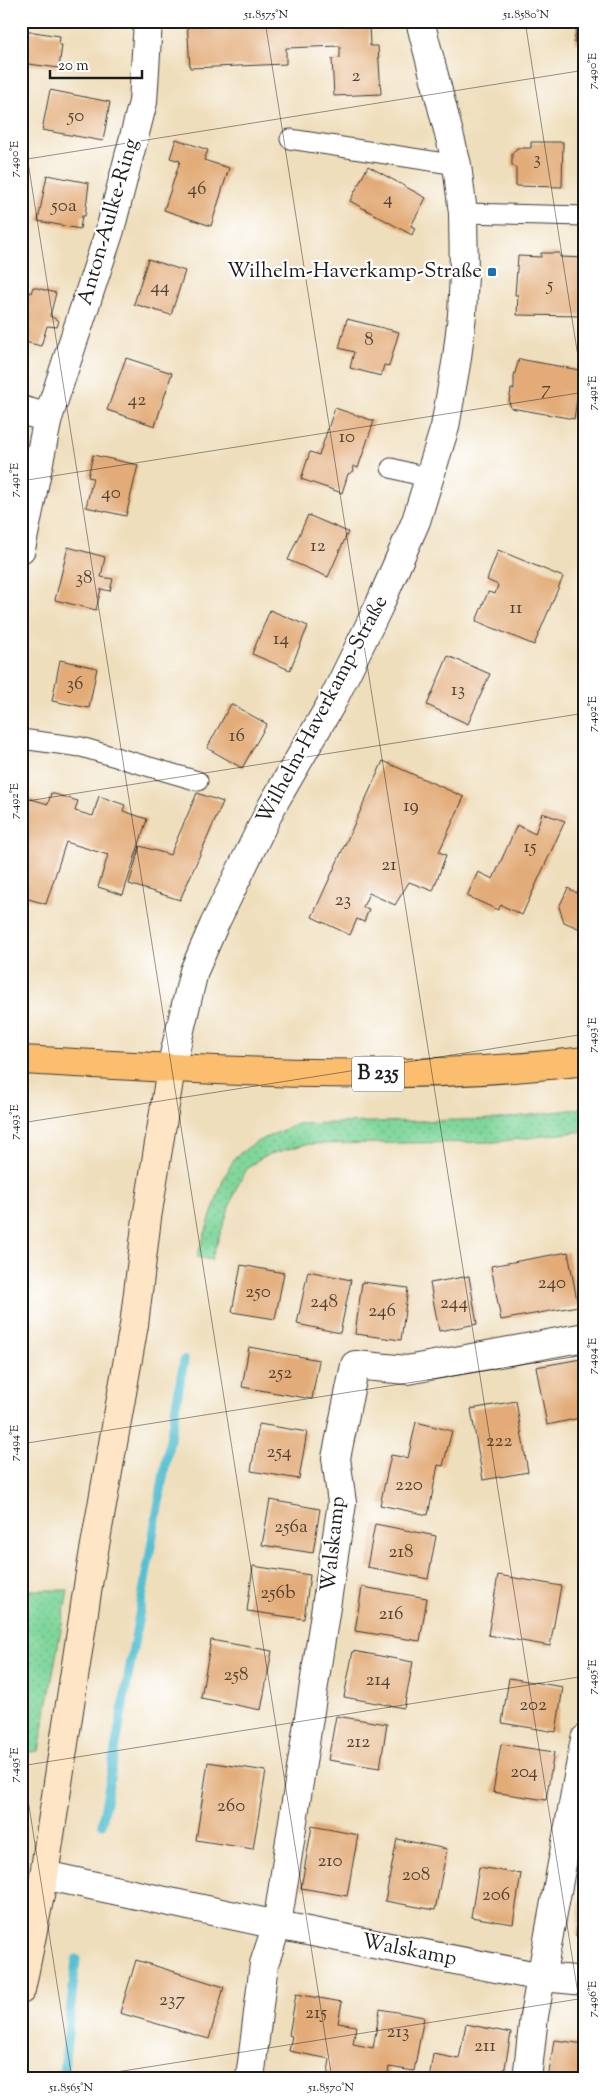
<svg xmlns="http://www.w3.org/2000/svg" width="606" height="2100" viewBox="0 0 606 2100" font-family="'Sorts Mill Goudy',serif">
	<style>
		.grass { fill: url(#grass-dots); stroke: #4e795c }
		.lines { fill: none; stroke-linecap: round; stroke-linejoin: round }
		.stream { stroke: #56c0d2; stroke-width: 9 }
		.building { fill: #e2ab77 }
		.service-casing { stroke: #3c3934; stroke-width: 21 }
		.minor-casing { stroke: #3c3934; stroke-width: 30 }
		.tertiary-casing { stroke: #3c3934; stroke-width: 30 }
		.secondary-casing { stroke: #3c3934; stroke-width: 30 }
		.primary-casing { stroke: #3c3934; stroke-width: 30 }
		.service { stroke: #fff; stroke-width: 19 }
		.minor { stroke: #fff; stroke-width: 28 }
		.tertiary { stroke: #fff; stroke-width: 28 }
		.secondary { stroke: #fde5c5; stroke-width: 28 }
		.primary { stroke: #fbbe6e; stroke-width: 28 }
		.ticks { fill: none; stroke: #1c1c1c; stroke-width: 1; stroke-opacity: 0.45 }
		.poi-dot { fill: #1f6fb2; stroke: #fff; stroke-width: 2 }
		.labels { text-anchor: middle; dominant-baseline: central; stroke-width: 4.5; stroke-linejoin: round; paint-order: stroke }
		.number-label { font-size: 19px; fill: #4e4033 }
		.shield { fill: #fff; stroke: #606060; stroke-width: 1 }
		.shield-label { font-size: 20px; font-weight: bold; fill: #1c1c1c }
		.street-label { font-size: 21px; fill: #1c1c1c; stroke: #fff }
		.poi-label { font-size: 21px; fill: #1c1c1c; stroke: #fff; text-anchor: end }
		.neatline { fill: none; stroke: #1c1c1c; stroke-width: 2 }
		.ticks-label { font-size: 12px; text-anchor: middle; fill: #1c1c1c }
	</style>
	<defs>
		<pattern id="grass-dots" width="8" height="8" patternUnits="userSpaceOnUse" patternTransform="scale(1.25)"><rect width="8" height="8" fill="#80d69b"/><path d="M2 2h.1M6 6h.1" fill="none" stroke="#6eb785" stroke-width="1.8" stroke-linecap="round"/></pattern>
	</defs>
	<rect width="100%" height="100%" fill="#fff"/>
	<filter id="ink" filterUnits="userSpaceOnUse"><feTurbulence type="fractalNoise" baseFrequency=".02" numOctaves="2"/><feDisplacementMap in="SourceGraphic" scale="10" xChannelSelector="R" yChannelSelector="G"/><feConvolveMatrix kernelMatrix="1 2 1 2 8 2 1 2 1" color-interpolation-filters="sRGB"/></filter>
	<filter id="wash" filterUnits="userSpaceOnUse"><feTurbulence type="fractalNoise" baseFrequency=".0096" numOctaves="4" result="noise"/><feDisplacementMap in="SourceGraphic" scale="20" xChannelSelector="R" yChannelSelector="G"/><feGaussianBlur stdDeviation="1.12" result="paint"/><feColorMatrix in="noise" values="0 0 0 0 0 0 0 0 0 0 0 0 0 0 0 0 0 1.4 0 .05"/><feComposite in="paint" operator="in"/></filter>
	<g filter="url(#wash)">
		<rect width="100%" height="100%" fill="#efdebc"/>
		<!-- grass -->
		<path class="grass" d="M585,1108V1131L495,1142L307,1144L270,1154L259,1159L247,1169L237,1186L211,1260L197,1257L223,1180L235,1157L256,1142L297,1124L499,1119Z
			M21,1590H68L39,1751L21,1753Z"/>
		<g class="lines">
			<!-- stream -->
			<path class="stream" d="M102,1824L184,1360
				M63,2079L76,1959"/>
		</g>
		<g id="blocks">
			<!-- building -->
			<path class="building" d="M187,21H363V24H369L370,46H378L381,94L334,96L332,59L340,58V46L286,48V64L190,68Z
				M578,21H585V45L574,43Z
				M21,30L60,36L59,45H62L59,68L21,63Z
				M50,90L110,102L103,141L42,130Z
				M176,139L208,150L204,160L229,168L211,226L164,210L180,161L170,158Z
				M531,142H563L562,187L516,186V168L512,165V154L517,148H531Z
				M368,166L426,198L411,226L415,228L412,235L350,201Z
				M47,175L89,183L85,216H82L80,229L38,221Z
				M541,253H560V257L585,258V316L517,315L518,295H515L518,256L541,257Z
				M148,259L185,271L171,315L134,304Z
				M33,287L56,293L50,316L59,321L57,327L47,326L41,346L21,341V290L31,293Z
				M347,319L399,332L389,366L384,365L381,376L350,368L354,352L339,348Z
				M126,358L172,373L155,426L107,410Z
				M519,359L585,371V389L579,388L574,419L511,408L509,402L511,389H514V376Z
				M335,408L374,421L358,468L353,466L354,471L348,474L342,493L301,479L310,452L319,455Z
				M93,455L138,465L126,516L86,507L93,478L88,477Z
				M308,515L348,532L328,577L288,560Z
				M68,547L105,557L101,577L113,579L110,591L101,589L96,610L55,600Z
				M498,550L563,577L534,645L476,621L488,592L495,594L498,585L487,580Z
				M270,610L308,626L290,670L252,654Z
				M448,656L490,674L468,724L427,705Z
				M60,660L97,668L89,708L52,701Z
				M231,704L267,724L242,768L207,748Z
				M383,761L464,797L439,852L446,855L433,891L409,882L395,905L369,893L363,907L369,909L364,922L357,919L350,935L312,917Z
				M51,793L78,801L75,811L93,816L99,796L125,805L123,811L147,819L123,895L98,887L108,855L66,842L46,904L25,898L24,904L21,903V796L48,804Z
				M197,793L223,802L180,900L129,884L140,846L170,855Z
				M542,813L565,821L522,915L501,905L498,910L467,896L478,872L493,879L517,825L535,834Z
				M585,876V931L564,922L559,907L568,888L577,893Z
				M568,1252L578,1306L501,1320L491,1266Z
				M241,1265L284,1273L275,1319L232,1312Z
				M308,1271L351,1280L340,1333L297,1324Z
				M469,1276L477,1324L439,1331L430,1283Z
				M362,1282L408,1288L401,1340L355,1334Z
				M249,1347L319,1360L312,1399L242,1387Z
				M581,1359L585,1376V1417L547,1425L536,1367Z
				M516,1401L528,1472L483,1480L471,1409Z
				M416,1422L452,1431L443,1466L438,1465L428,1515L380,1505L391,1455L408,1458Z
				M259,1424L307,1432L299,1479L251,1471Z
				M270,1500L320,1509L313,1553L262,1545Z
				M375,1524L436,1536L428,1579L367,1567Z
				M253,1566L310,1575L304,1619L247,1611Z
				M498,1575L561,1586L550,1646L488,1635Z
				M362,1587L427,1598L420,1641L355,1631Z
				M211,1640L272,1651L261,1710L201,1698Z
				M353,1651L413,1662L404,1708L344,1697Z
				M509,1678L563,1687L556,1732L502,1723Z
				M336,1716L387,1724L380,1768L328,1760Z
				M501,1744L554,1752L546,1800L493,1792Z
				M208,1762L266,1771L253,1849L196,1840Z
				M312,1826L358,1835L347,1896L301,1888Z
				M397,1839L447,1849L435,1910L385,1901Z
				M479,1867L521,1874L513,1924L471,1917Z
				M582,1884H585V1937L576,1936Z
				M136,1960L224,1987L209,2039L120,2013Z
				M296,1994L342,2002L338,2023L356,2026L353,2044L373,2048L380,2009L424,2017L414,2071L389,2067L387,2079H327L330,2059L289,2051L292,2036L289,2035Z
				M466,2024L511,2033L503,2079H429L433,2054L459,2059Z
				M554,2040L585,2044V2079H548Z"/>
		</g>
	</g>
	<g filter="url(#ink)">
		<use href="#blocks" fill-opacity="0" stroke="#3c3934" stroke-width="1"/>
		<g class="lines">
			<defs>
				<path id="service" d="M290,139L457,165
					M463,213L585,216
					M391,468L429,478
					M21,739L81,747L198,781"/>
				<path id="minor" d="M21,410L48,418
					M21,549L48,418L110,230L143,102L148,21
					M44,1875L277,1925L542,1977L585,1981
					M250,2079L264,1964L277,1925L342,1503L336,1458L355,1365L407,1370L585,1337
					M527,2079L534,2016L585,1739"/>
				<path id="tertiary" d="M171,1068L194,971L214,925L272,806L331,704L379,606L416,521L445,427L457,358L462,315L464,274L463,213L457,165L420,21"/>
				<path id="secondary" d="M21,1990L44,1875L89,1579L134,1325L147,1218L171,1068"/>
				<path id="primary" d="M21,1060C209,1070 398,1084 585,1061"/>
			</defs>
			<!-- service casing -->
			<use href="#service" class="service-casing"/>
			<!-- minor casing -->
			<use href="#minor" class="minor-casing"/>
			<!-- tertiary casing -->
			<use href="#tertiary" class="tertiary-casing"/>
			<!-- secondary casing -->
			<use href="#secondary" class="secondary-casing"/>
			<!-- primary casing -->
			<use href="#primary" class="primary-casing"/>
			<!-- service -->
			<use href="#service" class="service"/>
			<!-- minor -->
			<use href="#minor" class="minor"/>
			<!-- tertiary -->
			<use href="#tertiary" class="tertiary"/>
			<!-- secondary -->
			<use href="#secondary" class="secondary"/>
			<!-- primary -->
			<use href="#primary" class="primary"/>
		</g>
	</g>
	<!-- ticks -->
	<path class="ticks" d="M265,21L585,2038M525,21L585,401M21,118L332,2079M21,160L585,70M21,481L585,392M21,802L585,713M21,1123L585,1034M21,1444L585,1355M21,1755L72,2079M21,1766L585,1676M72,2079L585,1998"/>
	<!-- markers -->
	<rect class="poi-dot" x="487" y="267" width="10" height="10" rx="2.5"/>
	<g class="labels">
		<!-- number labels -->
		<g class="number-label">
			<text x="356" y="76">2</text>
			<text x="76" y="116">50</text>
			<text x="537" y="159">3</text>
			<text x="197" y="189">46</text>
			<text x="388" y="199">4</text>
			<text x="64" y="206">50a</text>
			<text x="550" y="285">5</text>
			<text x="160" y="287">44</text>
			<text x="369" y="340">8</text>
			<text x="546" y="389">7</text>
			<text x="137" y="400">42</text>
			<text x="347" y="437">10</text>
			<text x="111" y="493">40</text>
			<text x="318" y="546">12</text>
			<text x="84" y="578">38</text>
			<text x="516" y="608">11</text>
			<text x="281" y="639">14</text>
			<text x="75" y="684">36</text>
			<text x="458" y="690">13</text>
			<text x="237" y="736">16</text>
			<text x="411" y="806">19</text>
			<text x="530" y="847">15</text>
			<text x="389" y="865">21</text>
			<text x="343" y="900">23</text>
			<text x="552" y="1283">240</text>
			<text x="258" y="1292">250</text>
			<text x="324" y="1302">248</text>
			<text x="454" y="1303">244</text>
			<text x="382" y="1311">246</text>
			<text x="280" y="1373">252</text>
			<text x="499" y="1441">222</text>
			<text x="279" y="1452">254</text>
			<text x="409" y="1485">220</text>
			<text x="291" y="1527">256a</text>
			<text x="401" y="1552">218</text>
			<text x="278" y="1593">256b</text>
			<text x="391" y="1614">216</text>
			<text x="236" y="1675">258</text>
			<text x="378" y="1680">214</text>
			<text x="533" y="1705">202</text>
			<text x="358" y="1742">212</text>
			<text x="524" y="1772">204</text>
			<text x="231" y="1806">260</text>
			<text x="330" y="1861">210</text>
			<text x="416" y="1875">208</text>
			<text x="496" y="1895">206</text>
			<text x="172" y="2000">237</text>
			<text x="316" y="2013">215</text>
			<text x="398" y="2032">213</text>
			<text x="485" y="2046">211</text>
		</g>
		<!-- shield labels -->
		<rect class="shield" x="352" y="1056.5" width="52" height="35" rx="4"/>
		<g class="shield-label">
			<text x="378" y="1074">B 235</text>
		</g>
		<!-- street labels -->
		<g class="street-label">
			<text transform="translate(109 222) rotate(-74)">Anton-Aulke-Ring</text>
			<text transform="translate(323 710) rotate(-62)">Wilhelm-Haverkamp-Straße</text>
			<text transform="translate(334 1544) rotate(-84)">Walskamp</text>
			<text transform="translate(409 1951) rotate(11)">Walskamp</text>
		</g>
		<!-- poi labels -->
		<g class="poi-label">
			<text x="482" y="272">Wilhelm-Haverkamp-Straße</text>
		</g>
	</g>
	<!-- margin -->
	<rect width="606" height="2100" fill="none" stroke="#fff" stroke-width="55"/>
	<!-- scale -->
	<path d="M50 70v8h92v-8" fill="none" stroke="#1c1c1c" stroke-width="2.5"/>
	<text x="58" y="70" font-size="15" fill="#1c1c1c" stroke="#ffffff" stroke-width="4" paint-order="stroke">20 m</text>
	<rect x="28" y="28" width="550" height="2044" class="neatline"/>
	<g class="ticks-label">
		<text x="266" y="18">51.8575°N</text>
		<text x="526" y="18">51.8580°N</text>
		<text transform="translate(592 71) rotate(-90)" y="4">7.490°E</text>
		<text transform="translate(14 159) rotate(-90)" y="4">7.490°E</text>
		<text transform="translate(592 393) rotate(-90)" y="4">7.491°E</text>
		<text transform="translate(14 480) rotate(-90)" y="4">7.491°E</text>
		<text transform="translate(592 714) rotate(-90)" y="4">7.492°E</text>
		<text transform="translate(14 801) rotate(-90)" y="4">7.492°E</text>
		<text transform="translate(592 1035) rotate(-90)" y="4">7.493°E</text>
		<text transform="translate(14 1122) rotate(-90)" y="4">7.493°E</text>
		<text transform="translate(592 1356) rotate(-90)" y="4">7.494°E</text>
		<text transform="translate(14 1443) rotate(-90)" y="4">7.494°E</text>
		<text transform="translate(592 1677) rotate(-90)" y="4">7.495°E</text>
		<text transform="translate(14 1765) rotate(-90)" y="4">7.495°E</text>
		<text transform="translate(592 1999) rotate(-90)" y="4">7.496°E</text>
		<text x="71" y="2091">51.8565°N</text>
		<text x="331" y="2091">51.8570°N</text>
	</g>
</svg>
